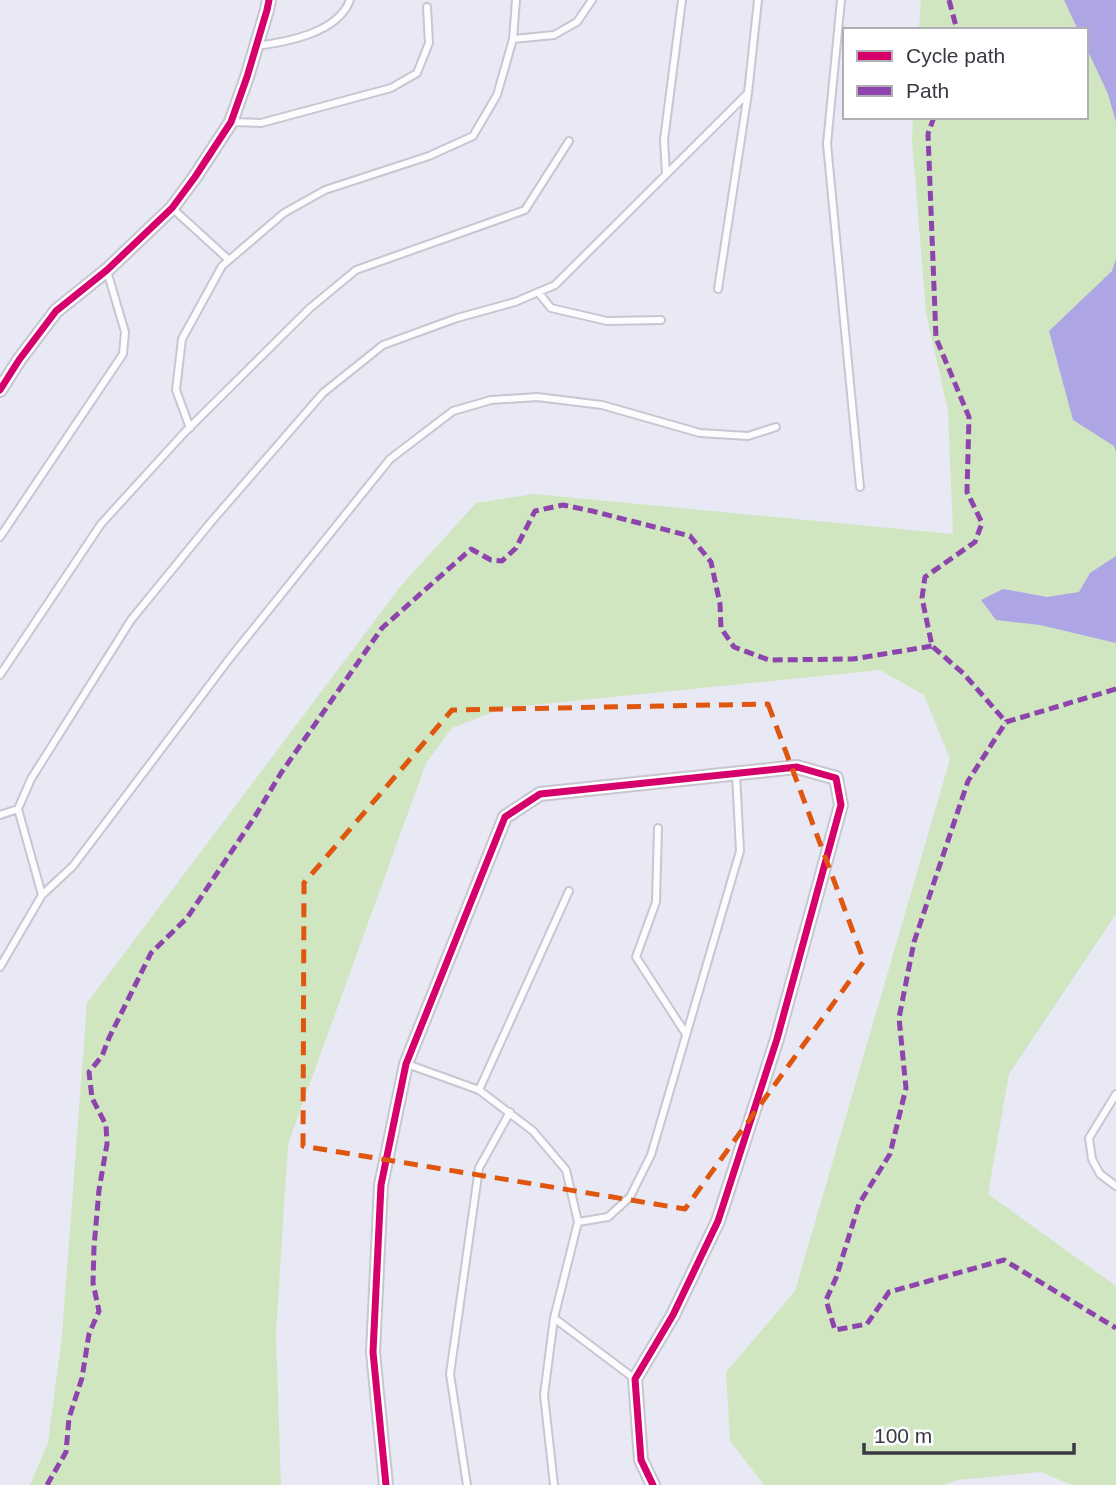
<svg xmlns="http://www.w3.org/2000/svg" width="1116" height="1485" viewBox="0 0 1116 1485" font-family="Arial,sans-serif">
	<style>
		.green { fill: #d0e6c1 }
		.water { fill: #aea5e4 }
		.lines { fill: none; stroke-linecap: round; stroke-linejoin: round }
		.lane-casing { stroke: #c7c6d1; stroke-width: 10 }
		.street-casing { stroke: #c7c6d1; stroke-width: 16 }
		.lane { stroke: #fcfcfe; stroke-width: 6 }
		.street { stroke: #fcfcfe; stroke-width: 12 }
		.quiet { stroke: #8e44ad; stroke-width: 5; stroke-dasharray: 10 5; stroke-linecap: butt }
		.cycleway-casing { stroke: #fff; stroke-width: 11 }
		.cycleway { stroke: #d6006c; stroke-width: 7 }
		.marked { fill: none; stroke: #df570f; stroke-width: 5; stroke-dasharray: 14 9; stroke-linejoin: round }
	</style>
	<rect width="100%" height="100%" fill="#e9e8f5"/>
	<!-- green -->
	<path class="green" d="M921,0H1116V914L1009,1074L988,1194L1116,1286V1485H1072L1041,1472L958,1480L944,1485H764L730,1441L726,1372L795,1291L950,759L924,695L880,670L503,708L452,728L426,763L288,1144L276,1335L281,1485H30L48,1443L62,1335L87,1003L400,587L476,503L534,494L953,534L948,411L926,313L912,139L913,117H1086V30H919Z"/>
	<!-- water -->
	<path class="water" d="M1064,0H1116V122L1108,94L1086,47V30H1078Z
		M1116,259V452L1114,446L1073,420L1049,331L1112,271Z
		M1116,556V643L1040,625L996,620L981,600L1003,589L1047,597L1079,592L1090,573Z"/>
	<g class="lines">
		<defs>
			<path id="lane" d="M841,0L827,144L860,487
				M513,39L554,35L577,22L592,0
				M256,46C287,42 338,33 350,0
				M231,122L261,123L391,88L417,73L429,43L427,7
				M666,174L664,140L682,0
				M172,208L229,260
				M718,289L748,93L758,0
				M538,292L551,308L607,321L661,320
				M190,428L176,390L182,339L222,266L284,213L325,190L429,156L473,136L497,95L513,39L516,0
				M0,537L123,354L125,332L107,271
				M0,675L101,524L184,433L310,308L356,270L525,210L569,141
				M0,815L18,809
				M658,828L656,902L636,957L686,1034
				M42,895L18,809L31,779L131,620L211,522L323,393L383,345L457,318L515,302L555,285L748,93
				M0,967L42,895L73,866L230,658L390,459L453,411L491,400L537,397L602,405L700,433L748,436L776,427
				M407,1064L479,1090L533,1131L566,1170L578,1222L554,1318L544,1395L554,1485
				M479,1090L569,891
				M1116,1094L1089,1138L1092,1159L1100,1174L1116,1186
				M578,1222L608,1217L630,1197L651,1155L740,851L736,774
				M554,1318L635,1379
				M467,1485L450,1374L479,1168L510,1112"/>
			<path id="street" d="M0,390L19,360L56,311L107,270L172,208L195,177L231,122L247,77L267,10L269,0
				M386,1485L373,1352L381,1185L406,1064L505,817L540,794L797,767L836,778L841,805L777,1039L718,1221L673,1315L635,1379L641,1460L653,1485"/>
		</defs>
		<!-- lane casing -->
		<use href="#lane" class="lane-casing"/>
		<!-- street casing -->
		<use href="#street" class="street-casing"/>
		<!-- lane -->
		<use href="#lane" class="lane"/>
		<!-- street -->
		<use href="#street" class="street"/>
		<!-- quiet -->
		<path class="quiet" d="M949,0L957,30
			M934,117L928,134L936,338L969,417L967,492L982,523L975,542L925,577L922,598L932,646L964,674L1006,722
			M1116,689L1006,722L968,781L914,942L899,1018L906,1088L890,1154L859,1204L836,1278L826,1300L835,1330L867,1324L889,1292L1004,1260L1116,1328
			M47,1485L66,1452L69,1418L82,1378L89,1334L99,1311L93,1283L94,1247L99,1190L107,1144L106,1125L92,1098L89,1072L102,1056L109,1038L151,953L187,918L254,818L281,773L382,628L471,549L491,560L502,561L516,548L535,511L563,505L592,511L690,536L711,562L720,604L721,628L734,647L769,660L853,659L932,646"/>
		<defs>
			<path id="cycleway" d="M0,390L19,360L56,311L107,270L172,208L195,177L231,122L247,77L267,10L269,0
				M386,1485L373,1352L381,1185L406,1064L505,817L540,794L797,767L836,778L841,805L777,1039L718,1221L673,1315L635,1379L641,1460L653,1485"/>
		</defs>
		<!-- cycleway casing -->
		<use href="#cycleway" class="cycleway-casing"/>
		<!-- cycleway -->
		<use href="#cycleway" class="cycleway"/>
	</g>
	<!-- marked area -->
	<path class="marked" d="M768,704L864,961L685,1209L303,1146L304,883L452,710Z"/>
	<!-- legend -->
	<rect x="843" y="28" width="245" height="91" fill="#ffffff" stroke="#b0b0b4" stroke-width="2"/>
	<rect x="857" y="51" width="35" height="10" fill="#d6006c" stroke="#b0b0b4" stroke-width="2"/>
	<text x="906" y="63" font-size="21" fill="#3a3943">Cycle path</text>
	<rect x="857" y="86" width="35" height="10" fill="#8e44ad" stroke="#b0b0b4" stroke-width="2"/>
	<text x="906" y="98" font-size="21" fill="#3a3943">Path</text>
	<!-- scale -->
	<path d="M864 1443v10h210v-10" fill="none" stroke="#3a3943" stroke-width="3.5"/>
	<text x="874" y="1443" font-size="21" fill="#3a3943" stroke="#ffffff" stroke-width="5" paint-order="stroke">100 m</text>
</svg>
